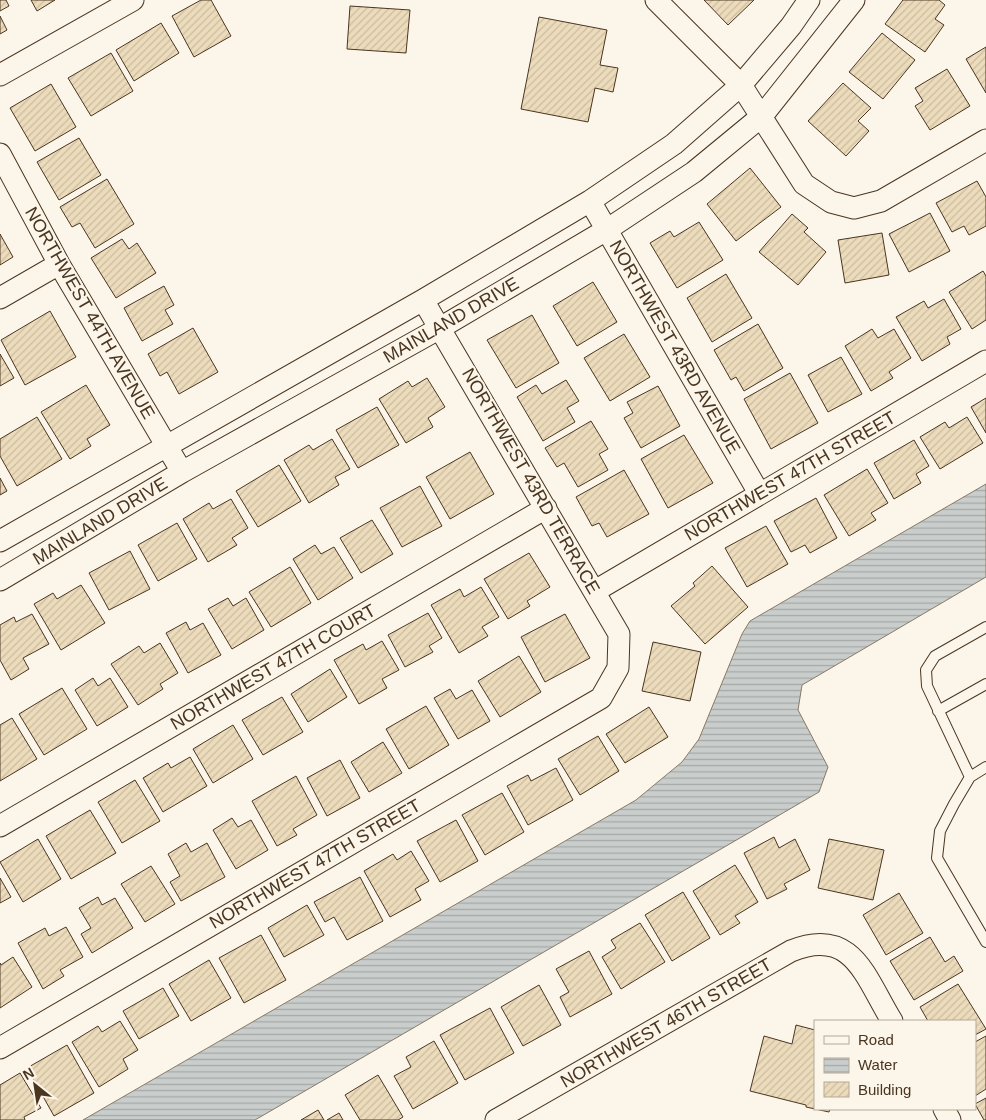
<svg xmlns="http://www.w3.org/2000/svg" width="986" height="1120" viewBox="0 0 986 1120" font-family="Helvetica,sans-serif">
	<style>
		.water { fill: url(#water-rules); stroke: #887966 }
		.building { fill: url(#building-hatch); stroke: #4a3520 }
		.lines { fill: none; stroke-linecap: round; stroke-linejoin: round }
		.service-casing { stroke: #4a3520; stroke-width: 12 }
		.minor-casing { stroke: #4a3520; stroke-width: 23 }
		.service { stroke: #fbf6e9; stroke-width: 10 }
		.minor { stroke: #fbf6e9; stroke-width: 21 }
		.labels { text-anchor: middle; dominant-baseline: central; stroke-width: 4; stroke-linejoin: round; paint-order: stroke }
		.street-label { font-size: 18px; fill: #4a3520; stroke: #fbf6e9 }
	</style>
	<defs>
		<pattern id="water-rules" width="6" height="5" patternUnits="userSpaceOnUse" patternTransform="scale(1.25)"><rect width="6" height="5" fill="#c9cecd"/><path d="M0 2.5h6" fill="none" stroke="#a5a8a6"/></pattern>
		<pattern id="building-hatch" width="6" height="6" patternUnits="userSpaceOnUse" patternTransform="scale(1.25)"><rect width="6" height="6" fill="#ecdcbc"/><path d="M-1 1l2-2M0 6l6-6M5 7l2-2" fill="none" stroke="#ccbda1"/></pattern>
	</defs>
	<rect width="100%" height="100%" fill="#fbf6e9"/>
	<!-- water -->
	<path class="water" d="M986,484V577L802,685L798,710L828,767L819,792L255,1120H83L636,800L682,762L699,739L742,634L750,621Z"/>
	<!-- building -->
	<path class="building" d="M0,0H6L9,6L0,11Z
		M31,0H55L37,11Z
		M201,0H211L231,36L194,57L172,16Z
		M704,0H754L728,25Z
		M903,0H939L945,5L935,19L944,25L925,52L885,24Z
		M350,6L410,10L406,53L347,49Z
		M0,16L7,30L0,34Z
		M539,17L607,30L600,65L618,68L613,92L595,88L588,122L521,109Z
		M161,23L179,53L134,81L116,50Z
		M882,33L915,60L883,99L849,72Z
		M986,47V93L966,59Z
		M111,53L133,91L91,116L68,78Z
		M947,69L970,106L930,130L915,106L923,101L915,88Z
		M843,83L871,108L858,121L869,131L846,156L808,121Z
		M51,84L76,127L35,151L10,108Z
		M79,138L101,175L59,200L37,162Z
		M750,168L781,207L736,241L707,204Z
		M107,179L134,224L95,248L80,223L72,227L60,207Z
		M977,181L986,197V226L969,235L964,226L952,232L936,203Z
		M930,213L950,251L909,272L889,234Z
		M792,214L808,228L804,232L826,252L798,285L759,252Z
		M699,222L723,260L677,288L650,243L670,231L674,237Z
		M882,233L889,275L845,283L838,240Z
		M0,234L13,257L0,265Z
		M122,239L129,249L137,243L156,273L116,298L91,258Z
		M983,271L986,276V320L972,329L949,292Z
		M726,274L752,318L712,342L687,298Z
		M593,282L617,322L577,346L553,306Z
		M164,286L174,305L165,310L173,324L142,341L124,308Z
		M944,299L961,329L947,337L950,344L922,361L896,317L924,301L928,308Z
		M50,311L76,357L25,385L1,340Z
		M532,315L559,363L516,388L487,340Z
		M758,324L783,368L744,391L736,377L731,380L714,350Z
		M193,328L218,372L179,394L167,372L160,376L148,354Z
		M872,329L878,338L894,329L911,358L889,372L893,378L871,391L845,346Z
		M624,334L650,377L610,401L584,358Z
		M0,354L14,378L0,386Z
		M841,357L862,394L828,412L808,375Z
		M790,373L818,423L771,449L744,399Z
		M427,378L445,407L428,418L433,427L406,443L379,399L408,381L412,387Z
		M566,380L579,401L567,408L575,422L543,441L517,397L536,385L542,394Z
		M86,385L110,425L87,439L91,446L70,459L41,412Z
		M658,386L680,426L641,448L624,418L633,413L627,402Z
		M986,398V433L971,407Z
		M377,407L399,445L358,468L336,430Z
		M37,417L62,459L17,486L0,456V439Z
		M967,417L983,443L940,469L920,437L945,422L949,428Z
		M591,421L608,449L599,454L608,470L578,487L564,463L557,467L545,448Z
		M684,435L713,483L668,508L641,459Z
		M332,439L350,469L335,477L339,485L309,503L284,460L309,445L313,450Z
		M914,440L929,466L916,474L921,483L894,499L874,463Z
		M470,452L494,494L450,519L426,477Z
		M279,465L301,501L258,527L236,491Z
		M867,469L888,503L871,513L876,520L849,536L824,495Z
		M624,470L649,514L607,537L599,523L592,526L576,497Z
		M0,478L7,491L0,495Z
		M420,486L442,526L402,547L380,508Z
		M816,498L837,538L810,553L805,545L791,552L774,521Z
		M231,499L248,528L232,538L237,545L208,562L183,519L209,503L213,509Z
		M372,520L393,554L361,573L340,538Z
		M177,523L197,559L158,581L138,545Z
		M766,526L788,564L747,587L725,548Z
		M315,545L321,554L334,547L353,578L318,600L293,559Z
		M130,551L150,589L109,610L89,573Z
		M529,553L550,587L527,601L530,606L508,619L484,579Z
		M712,566L748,607L705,644L671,606L695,586L693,583Z
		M290,567L311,603L271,627L249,592Z
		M81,585L105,623L61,650L34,604L53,593L57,599Z
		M481,587L499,617L482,627L488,636L459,653L431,605L460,589L464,597Z
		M228,598L233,606L246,598L264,630L232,649L208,609Z
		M428,613L442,638L429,646L433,652L405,667L388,635Z
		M32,614L49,644L23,658L29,669L11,680L0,660V625L14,617L16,622Z
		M565,614L590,658L545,682L521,637Z
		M186,622L190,630L203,623L221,655L188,673L166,633Z
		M382,641L399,670L382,679L387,688L359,704L334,660L363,644L366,650Z
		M653,642L701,652L690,701L642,691Z
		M160,643L178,673L160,684L163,689L138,705L111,664L139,646L144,653Z
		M519,656L541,692L500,717L478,681Z
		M330,669L347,697L308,722L291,694Z
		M93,678L98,686L110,678L128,707L97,726L75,690Z
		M62,688L87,729L44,755L19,714Z
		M450,689L456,699L472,690L490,721L458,739L434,698Z
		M282,697L303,732L263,755L242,720Z
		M426,706L449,745L409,769L386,729Z
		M649,707L668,737L625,763L606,734Z
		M12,718L37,759L0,781V725Z
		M233,725L253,759L213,783L193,749Z
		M598,736L619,771L580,795L558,759Z
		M383,742L402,773L369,792L351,762Z
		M190,757L207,786L163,812L143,778L168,763L171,768Z
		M340,760L360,798L327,816L307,778Z
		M556,768L573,800L528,825L507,786L528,775L531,781Z
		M296,776L317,815L293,829L297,835L277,846L252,801Z
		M135,780L160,821L122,843L98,802Z
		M502,793L524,832L485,855L462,815Z
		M90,810L116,853L71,879L46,836Z
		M232,818L238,827L251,820L268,850L236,869L213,830Z
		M456,820L478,861L440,882L417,841Z
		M774,837L779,848L795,839L810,870L784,884L787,889L767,899L744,853Z
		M38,839L61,879L23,902L0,862Z
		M829,839L884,850L873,900L818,888Z
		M186,843L191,852L207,843L225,877L181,901L170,882L180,876L168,854Z
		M411,851L429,881L415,889L421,900L390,917L364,871L393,854L397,860Z
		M735,865L758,902L735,916L740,923L720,935L693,891Z
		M151,866L175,904L145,922L121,884Z
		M360,877L383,921L347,940L334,917L325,922L314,902Z
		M0,878L11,897L0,903Z
		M683,892L710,938L672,961L645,915Z
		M899,893L923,933L886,955L863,915Z
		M98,897L102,905L115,898L133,928L92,953L81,934L91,928L79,908Z
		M307,905L324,935L284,957L268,928Z
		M640,923L665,962L621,989L602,957L616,948L611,940Z
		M66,927L83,957L60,970L64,976L43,989L18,943L45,928L49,936Z
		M261,935L286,980L244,1003L219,958Z
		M930,937L945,962L954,956L963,971L914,1000L890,961Z
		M589,951L612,994L570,1017L560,997L569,992L556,969Z
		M13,957L32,987L0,1008V963L1,965Z
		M209,960L231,998L191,1021L169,984Z
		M958,984L986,1029L975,1035V1021H928L920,1007Z
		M539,985L561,1025L523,1046L501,1007Z
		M163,988L179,1016L139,1039L123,1011Z
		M490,1008L514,1053L465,1080L440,1035Z
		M120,1021L138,1050L123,1059L128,1069L99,1087L72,1042L98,1026L102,1032Z
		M796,1025L815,1030V1109H830L829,1112L806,1107V1105L750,1091L764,1036L792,1044Z
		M986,1036V1089L975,1096V1042Z
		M434,1041L458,1083L413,1109L394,1076L411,1067L406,1057Z
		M67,1045L94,1093L54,1116L27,1068Z
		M20,1073L41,1108L24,1117L25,1120H0V1085Z
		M378,1075L403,1117L398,1120H360L345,1095Z
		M986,1098V1120H984L975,1104Z
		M318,1110L324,1120H301Z
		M339,1113L343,1120H327Z"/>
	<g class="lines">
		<defs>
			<path id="service" d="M938,711L986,684
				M986,767L970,777L954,804L940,831L937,858L986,942
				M970,777L927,686L926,670L935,656L986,627"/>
			<path id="minor" d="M656,0L741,85L804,184L831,202L854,208L881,201L986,140
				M0,75L133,0
				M0,154L59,264L182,472
				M590,201L759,493
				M0,298L59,264
				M0,541L423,300L590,201L674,144L741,85L791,26L809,0
				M0,580L182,472L440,328L608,229L694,172L762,116L854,0
				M595,591L986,361
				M0,826L546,508
				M0,1048L601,698L618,668L619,634L423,300
				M944,1109L950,1120
				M496,1120L791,951C853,926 865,977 892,1021"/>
		</defs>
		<!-- service casing -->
		<use href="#service" class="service-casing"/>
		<!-- minor casing -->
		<use href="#minor" class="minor-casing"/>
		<!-- service -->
		<use href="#service" class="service"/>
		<!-- minor -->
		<use href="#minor" class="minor"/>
	</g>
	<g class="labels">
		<!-- street labels -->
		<g class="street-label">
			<text transform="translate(90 313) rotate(60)">NORTHWEST 44TH AVENUE</text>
			<text transform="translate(451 320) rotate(-30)">MAINLAND DRIVE</text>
			<text transform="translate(675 347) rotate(60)">NORTHWEST 43RD AVENUE</text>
			<text transform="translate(790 476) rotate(-30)">NORTHWEST 47TH STREET</text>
			<text transform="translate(531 481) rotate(60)">NORTHWEST 43RD TERRACE</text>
			<text transform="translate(100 521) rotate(-31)">MAINLAND DRIVE</text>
			<text transform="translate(273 667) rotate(-30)">NORTHWEST 47TH COURT</text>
			<text transform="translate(315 864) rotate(-30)">NORTHWEST 47TH STREET</text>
			<text transform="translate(666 1023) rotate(-30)">NORTHWEST 46TH STREET</text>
		</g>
	</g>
	<!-- legend -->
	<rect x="814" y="1020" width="162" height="90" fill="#fbf6e9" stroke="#b4a999"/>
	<rect x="824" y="1036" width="25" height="8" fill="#fbf6e9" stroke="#b4a999"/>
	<text x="858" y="1045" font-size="15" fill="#4a3520">Road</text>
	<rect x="824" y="1058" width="25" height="15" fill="url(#water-rules)" stroke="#b4a999"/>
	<text x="858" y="1070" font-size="15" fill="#4a3520">Water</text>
	<rect x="824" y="1082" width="25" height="15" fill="url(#building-hatch)" stroke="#b4a999"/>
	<text x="858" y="1095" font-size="15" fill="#4a3520">Building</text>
	<!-- north arrow -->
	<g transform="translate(35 1085) rotate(330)" stroke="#fbf6e9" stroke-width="4" paint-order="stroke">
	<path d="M0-4L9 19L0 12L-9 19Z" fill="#4a3520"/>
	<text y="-8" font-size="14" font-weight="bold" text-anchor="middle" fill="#4a3520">N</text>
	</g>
</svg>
